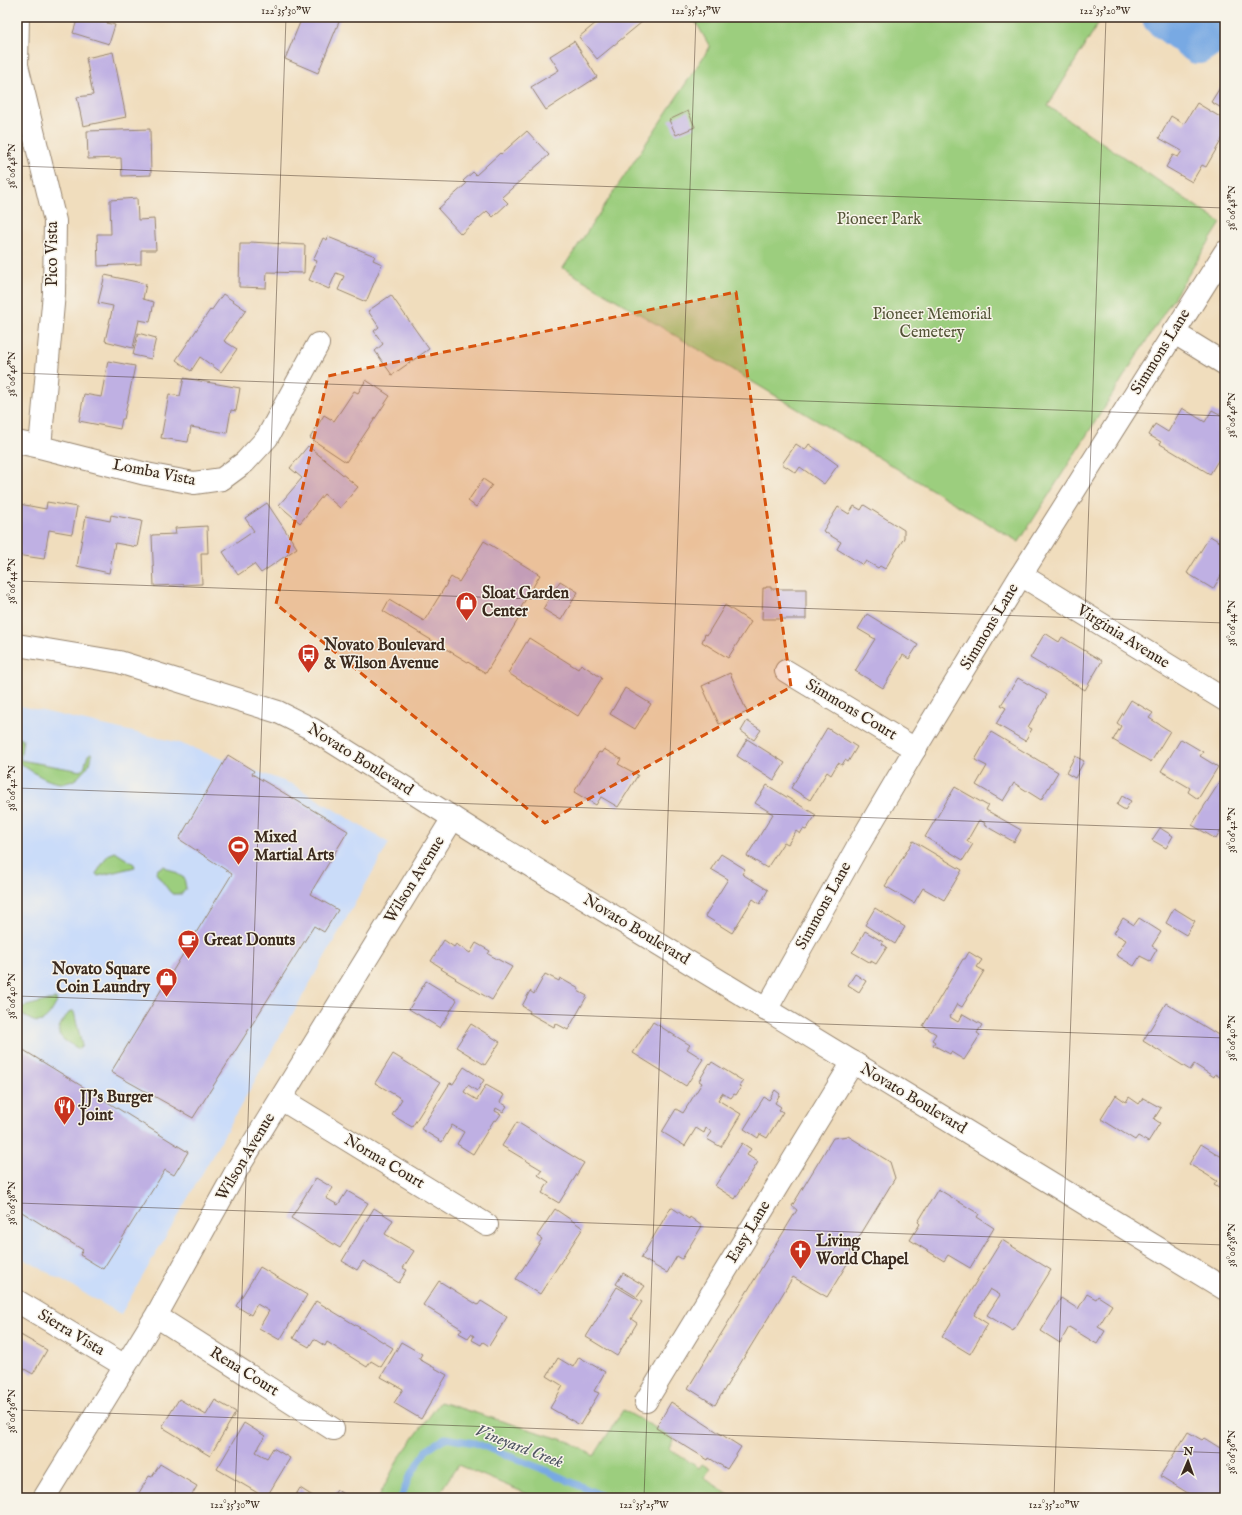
<svg xmlns="http://www.w3.org/2000/svg" width="1242" height="1515" viewBox="0 0 1242 1515" font-family="'IM FELL English',serif">
	<style>
		.built { fill: #cadcf9 }
		.green { fill: #9cce7e; stroke: #6c7c4e }
		.lines { fill: none; stroke-linecap: round; stroke-linejoin: round }
		.stream { stroke: #78a9e3; stroke-width: 7 }
		.river { stroke: #78a9e3; stroke-width: 40 }
		.building { fill: #bfb0e3 }
		.minor-casing { stroke: #96846e; stroke-width: 24 }
		.tertiary-casing { stroke: #96846e; stroke-width: 24 }
		.secondary-casing { stroke: #96846e; stroke-width: 24 }
		.minor { stroke: #fff; stroke-width: 22 }
		.tertiary { stroke: #fff; stroke-width: 22 }
		.secondary { stroke: #fff; stroke-width: 22 }
		.marked { fill: #d7540e; fill-opacity: 0.2; stroke: #d7540e; stroke-width: 3; stroke-dasharray: 8 5; stroke-linejoin: round }
		.ticks { fill: none; stroke: #3b2a1e; stroke-width: 1; stroke-opacity: 0.45 }
		.labels { text-anchor: middle; dominant-baseline: central; stroke-width: 3; stroke-linejoin: round; paint-order: stroke }
		.park-label { font-size: 16px; fill: #535336; stroke: #f7f3e8 }
		.street-label { font-size: 16px; fill: #3b2a1e; stroke: #f7f3e8 }
		.poi-label { font-size: 16px; font-weight: bold; fill: #3b2a1e; stroke: #f7f3e8; text-anchor: start }
		.water-label { font-size: 17px; font-style: italic; fill: #505663; stroke: #f7f3e8 }
		.neatline { fill: none; stroke: #3b2a1e; stroke-width: 1.5 }
		.ticks-label { font-size: 10px; text-anchor: middle; fill: #3b2a1e }
	</style>
	<rect width="100%" height="100%" fill="#f7f3e8"/>
	<filter id="ink" filterUnits="userSpaceOnUse"><feTurbulence type="fractalNoise" baseFrequency=".025" numOctaves="2"/><feDisplacementMap in="SourceGraphic" scale="8" xChannelSelector="R" yChannelSelector="G"/><feConvolveMatrix kernelMatrix="1 2 1 2 8 2 1 2 1" color-interpolation-filters="sRGB"/></filter>
	<filter id="wash" filterUnits="userSpaceOnUse"><feTurbulence type="fractalNoise" baseFrequency=".012" numOctaves="4" result="noise"/><feDisplacementMap in="SourceGraphic" scale="16" xChannelSelector="R" yChannelSelector="G"/><feGaussianBlur stdDeviation="0.9" result="paint"/><feColorMatrix in="noise" values="0 0 0 0 0 0 0 0 0 0 0 0 0 0 0 0 0 1.4 0 .05"/><feComposite in="paint" operator="in"/></filter>
	<g filter="url(#wash)">
		<rect width="100%" height="100%" fill="#f0ddbd"/>
		<!-- built -->
		<path class="built" d="M17,705L176,742L292,784L389,843L222,1139L121,1314L17,1255Z"/>
		<!-- green -->
		<path class="green" d="M693,17H1102L1048,106L1221,223L1019,542L563,268L710,47Z
			M17,738L23,739L20,760L81,771L84,768L88,755L91,753L92,755C91,762 87,768 82,773C64,796 35,774 17,761Z
			M115,852L134,864L135,867L98,876L96,874L108,855Z
			M164,866L184,878L186,888L182,894H173L170,892L158,876L156,873L158,869Z
			M54,999H56L57,1002C51,1012 45,1027 31,1020C26,1017 22,1014 18,1010L19,1008Z
			M72,1010L74,1012L82,1046L79,1049C68,1042 52,1037 62,1022C65,1018 68,1013 72,1010Z
			M440,1402L570,1442L594,1456L623,1410L674,1438L669,1449L699,1468L702,1464L710,1469L704,1478L735,1498H537L458,1465L436,1498H378L399,1458Z"/>
		<g class="lines">
			<!-- stream -->
			<path class="stream" d="M401,1498L408,1480L427,1449L445,1438L475,1443L540,1468L607,1498"/>
			<!-- river -->
			<path class="river" d="M1162,17L1198,44L1225,26"/>
		</g>
		<g id="blocks">
			<!-- building -->
			<path class="building" d="M78,17H109L107,23L115,25L109,44L73,33Z
				M298,17H341L318,73L285,59L301,20L297,19Z
				M603,17H646L647,18L597,59L579,37Z
				M574,41L597,77L546,110L531,87L559,70L550,56Z
				M113,52L126,117L83,126L77,97L93,95L86,58Z
				M1221,86L1225,89V110L1211,102Z
				M1197,103L1225,120V134L1206,167L1202,165L1192,182L1166,167L1173,155L1178,157L1182,151L1159,138L1171,116L1184,124Z
				M688,111L695,127L676,135L669,120Z
				M150,129L151,175L122,176L121,158L88,159L87,131Z
				M527,131L549,155L502,197L508,203L493,217L487,211L461,234L438,209L466,184L463,181L473,172L476,175L500,153L501,154Z
				M137,198L138,220L154,219L156,250H141V264L98,266L97,234H111L110,200Z
				M328,237L375,256L373,260L382,264L366,302L338,290L344,276L336,273L329,289L309,280L317,261L313,260L323,238L327,240Z
				M250,242L305,245L304,273L267,272L266,288L239,287L240,244H250Z
				M105,275L146,284L143,299L154,302L150,322L139,320L133,348L105,341L113,306L98,303Z
				M223,294L246,310L224,341L237,349L221,372L200,357L191,371L176,360L210,310L211,311Z
				M391,295L429,349L392,375L375,351L383,344L374,331L379,327L368,311Z
				M138,333L156,338L151,359L133,355Z
				M108,361L135,366L124,419H122L120,429L79,421L84,394L101,397Z
				M184,378L240,388L236,411L231,410L227,433L191,427L188,442L161,438L169,394L180,396Z
				M366,380L390,396L346,462L310,438L324,415L334,421L354,391L358,393Z
				M1182,408L1205,422L1212,410L1225,417V449L1210,474L1160,444L1161,442L1149,435L1155,424L1168,432Z
				M796,444L805,450L809,444L838,465L824,484L800,467L796,473L782,464Z
				M308,446L358,487L340,508L324,494L300,523L279,505L302,478L290,468Z
				M483,479L492,485L476,507L468,501Z
				M47,502L77,507L72,534L49,530L44,559L17,555V518L19,504L46,509Z
				M267,503L297,548L261,573L254,564L238,575L223,552L254,531L245,518Z
				M864,505L904,530V538L885,569L880,566L878,568L866,561L863,565L837,549L841,542L823,531L838,507L849,514L854,506L861,510Z
				M111,515L142,521L137,547L115,543L109,573L77,566L86,516L110,521Z
				M207,526L208,553H201L202,584L154,586L152,535L176,534L175,528Z
				M1210,536L1225,545V569L1213,589L1187,573Z
				M484,541L540,575L516,616L519,618L486,673L383,611L389,600L424,621L451,577L459,582Z
				M560,581L578,592L561,620L543,609Z
				M766,587H771V589H806V619H762L763,588H766Z
				M725,605L751,622L728,658L702,642L705,634L707,635Z
				M867,614L918,645L909,659L903,655L883,688L855,671L875,639L858,629Z
				M1045,633L1059,642L1062,637L1102,661L1085,690L1030,658Z
				M529,638L578,669L581,664L602,678L578,716L508,673Z
				M730,673L747,712L719,724L702,686Z
				M1018,678L1047,695L1028,727L1032,729L1025,741L996,724L1006,708L1001,705Z
				M625,688L651,704L635,729L610,714Z
				M1131,700L1153,713L1149,718L1170,731L1151,762L1113,740L1121,726L1117,723Z
				M747,721L761,730L754,740L741,731Z
				M827,728L857,747L848,762L845,760L842,765L838,763L831,775L827,772L810,800L791,788Z
				M991,732L1058,772L1041,800L1014,783L1003,801L976,785L987,766L975,760Z
				M747,739L785,763L774,780L737,756Z
				M1181,739L1203,752L1200,756L1218,767L1198,799L1188,792L1190,788L1161,771Z
				M604,749L621,759L618,764L638,775L618,807L601,797L596,805L574,792L599,752L601,753Z
				M228,755L254,771L252,774L348,831L310,894L338,910L324,932L314,926L193,1118L111,1072L232,874L179,839Z
				M1075,756L1084,761L1075,778L1066,773Z
				M1223,777L1225,778V824L1216,839L1192,825Z
				M767,785L816,815L806,830L803,829L800,834L796,831L788,844L784,842L767,868L747,856L773,814L755,803Z
				M955,787L988,806L986,810L1021,830L1014,842L984,825L985,823L979,820L967,841L973,844L963,860L925,837Z
				M1122,796L1131,801L1125,810L1117,805Z
				M1160,828L1173,836L1166,848L1152,840Z
				M913,841L962,870L944,900L923,888L914,903L885,886Z
				M721,854L745,869L742,874L768,890L760,904L753,899L732,933L705,916L728,879L711,869Z
				M875,908L905,927L895,944L865,925Z
				M1174,908L1195,921L1186,935L1166,923Z
				M1123,918L1134,925L1139,918L1161,932L1152,946L1157,949L1150,961L1140,956L1134,966L1116,955L1126,940L1114,933Z
				M865,931L883,942L882,944L887,947L876,964L871,961V963L852,952L855,949Z
				M444,940L454,947L456,944L470,953L476,943L490,951L488,954L512,967L492,1000L455,979L456,978L441,969L442,968L431,961Z
				M969,952L982,960L977,967L984,971L962,1007L957,1004L950,1017L958,1022L963,1014L982,1025L977,1033L980,1035L964,1060L951,1052L950,1054L933,1045L935,1042L932,1040L936,1034L923,1026L963,959H965Z
				M545,974L559,981L560,978L579,989L578,991L587,996L568,1030L555,1023L554,1027L529,1013L530,1011L522,1006L530,991L534,994Z
				M855,974L866,981L859,992L848,985Z
				M426,981L457,1000L440,1028L409,1009Z
				M1166,1003L1225,1039V1076L1223,1079L1215,1074L1214,1077L1194,1064L1190,1070L1143,1041Z
				M653,1022L690,1045L687,1049L703,1059L686,1086L633,1053Z
				M471,1024L500,1042L485,1065L456,1047Z
				M17,1046L188,1152L174,1175L165,1170L103,1269L80,1255L83,1250L17,1209Z
				M393,1054L440,1083L412,1127L392,1115L402,1099L375,1083Z
				M712,1062L743,1081L739,1086L741,1087L736,1095L734,1094L731,1098L722,1093L718,1100L741,1114L721,1147L707,1139L712,1132L706,1128L704,1133L696,1128L685,1146L662,1132L676,1109L683,1113L702,1083L699,1081L709,1064L710,1065Z
				M464,1067L484,1080L477,1091L468,1085L464,1092L477,1100L486,1085L504,1095L500,1102L507,1106L503,1112L496,1108L495,1111L501,1114L496,1121L494,1120L473,1154L457,1144L464,1132L452,1125L442,1142L421,1129L450,1083L453,1084Z
				M775,1090L780,1094L775,1103L781,1107L779,1110L783,1112L767,1138L760,1134L758,1138L744,1129L764,1097L769,1100Z
				M1116,1095L1126,1102L1129,1097L1139,1104L1143,1098L1161,1108L1154,1119L1160,1123L1148,1142L1138,1136L1135,1140L1101,1119Z
				M517,1122L584,1163L559,1203L542,1193L549,1182L538,1175L542,1170L502,1146Z
				M848,1136L890,1162L895,1178L844,1262L847,1264L827,1297L793,1277L715,1405L688,1388L797,1210L792,1206L833,1138Z
				M742,1143L751,1149L747,1155L758,1162L735,1199L715,1186Z
				M1201,1144L1225,1159V1192L1214,1185L1217,1181L1189,1164Z
				M316,1178L333,1188L326,1198L338,1205L347,1191L368,1203L340,1248L291,1218Z
				M938,1189L979,1214L977,1217L994,1228L970,1268L948,1255L944,1261L910,1240L920,1224L918,1222Z
				M671,1207L689,1219L690,1217L702,1226L682,1259L677,1256L667,1273L641,1258Z
				M374,1208L393,1220L385,1234L414,1251L403,1268L407,1270L399,1283L363,1261L357,1270L342,1261Z
				M555,1209L583,1228L540,1294L516,1279L542,1239L537,1236Z
				M1002,1240L1051,1270L1013,1331L987,1315L1000,1295L990,1289L974,1315L988,1324L970,1354L942,1337Z
				M260,1267L307,1295L280,1340L259,1328L269,1311L257,1304L251,1315L236,1306Z
				M623,1273L645,1286L637,1297L616,1284Z
				M439,1281L478,1305L481,1301L507,1317L489,1346L483,1342L481,1345L472,1340L474,1336L471,1334L468,1338L459,1333L462,1329L423,1305Z
				M617,1287L642,1302L631,1319L637,1323L617,1356L586,1337Z
				M1087,1294L1096,1299L1098,1296L1112,1305L1098,1327L1105,1331L1097,1344L1069,1327L1060,1343L1041,1331L1061,1298L1078,1309Z
				M316,1301L393,1348L381,1367L371,1361L367,1367L327,1342L325,1346L314,1339L309,1347L293,1338Z
				M17,1333L47,1350L33,1374L19,1366L17,1370Z
				M401,1342L422,1354L419,1359L447,1375L421,1419L394,1403L403,1389L381,1377Z
				M579,1357L605,1372L594,1391L599,1393L580,1425L550,1408L563,1386L547,1376L558,1358L573,1367Z
				M179,1399L206,1415L215,1400L236,1412L210,1456L162,1427Z
				M671,1402L741,1447L727,1469L709,1458L708,1460L656,1428Z
				M244,1423L265,1436L256,1452L267,1458L273,1448L290,1458L266,1498L217,1469Z
				M1188,1432L1202,1440L1204,1438L1225,1451V1498H1196L1160,1476Z
				M160,1464L197,1486L190,1498H181L171,1493L168,1498H136L149,1476L152,1477Z
				M300,1488L316,1498H294Z
				M337,1490L350,1498H331Z"/>
		</g>
	</g>
	<g filter="url(#ink)">
		<use href="#blocks" fill-opacity="0" stroke="#96846e" stroke-width="1"/>
		<g class="lines">
			<defs>
				<path id="minor" d="M18,17L17,65L55,221L54,293L40,447
					M1173,332L1225,364
					M17,442L40,447L146,474L194,483L222,479L245,462L267,438L318,344
					M1021,575L1225,700
					M786,671L915,749
					M281,1099L487,1225
					M17,1301L125,1366
					M156,1316L333,1429
					M646,1401L853,1062
					M44,1498L156,1316L238,1168L453,818"/>
				<path id="tertiary" d="M766,1010L859,844L915,749L1021,575L1225,252"/>
				<path id="secondary" d="M17,645L119,662L278,712L312,729L485,838L1225,1289"/>
			</defs>
			<!-- minor casing -->
			<use href="#minor" class="minor-casing"/>
			<!-- tertiary casing -->
			<use href="#tertiary" class="tertiary-casing"/>
			<!-- secondary casing -->
			<use href="#secondary" class="secondary-casing"/>
			<!-- minor -->
			<use href="#minor" class="minor"/>
			<!-- tertiary -->
			<use href="#tertiary" class="tertiary"/>
			<!-- secondary -->
			<use href="#secondary" class="secondary"/>
		</g>
	</g>
	<!-- marked area -->
	<path class="marked" d="M736,292L791,687L545,823L276,604L328,376Z"/>
	<!-- ticks -->
	<path class="ticks" d="M17,166L1225,208M17,373L1225,416M17,581L1225,623M17,788L1225,830M17,996L1225,1038M17,1203L1225,1245M17,1410L1225,1453M235,1498L286,17M644,1498L696,17M1054,1498L1106,17"/>
	<!-- icons -->
	<defs>
		<symbol id="shop-pin" viewBox="-11 -11 22 30"><path d="M0 17L-7.5 6A9.5 9.5 0 1 1 7.5 6Z" fill="#c8321e" stroke="#f7f3e8"/><path d="M-5-2.5h2.3a2.7 3.5 0 0 1 5.4 0H5L5.5 6h-11ZM-1.5-2.5h3a1.5 2.3 0 0 0-3 0Z" fill="#fff"/></symbol>
		<symbol id="bus-pin" viewBox="-11 -11 22 30"><path d="M0 17L-7.5 6A9.5 9.5 0 1 1 7.5 6Z" fill="#c8321e" stroke="#f7f3e8"/><path d="M-5-6H5V4H4V6H2V4H-2V6H-4V4H-5ZM-3.5-4V0h7V-4ZM-3.5 1.2v1.5H-2V1.2ZM2 1.2v1.5H3.5V1.2Z" fill="#fff"/></symbol>
		<symbol id="stadium-pin" viewBox="-11 -11 22 30"><path d="M0 17L-7.5 6A9.5 9.5 0 1 1 7.5 6Z" fill="#c8321e" stroke="#f7f3e8"/><path d="M0-5a6.5 5 0 1 0 0 10a6.5 5 0 1 0 0-10ZM-3.5-1.8h7v3.6h-7Z" fill="#fff"/></symbol>
		<symbol id="cafe-pin" viewBox="-11 -11 22 30"><path d="M0 17L-7.5 6A9.5 9.5 0 1 1 7.5 6Z" fill="#c8321e" stroke="#f7f3e8"/><path d="M-5.5-4.5H6V0H3Q3 3.5 0 3.5H-2.5Q-5.5 3.5-5.5 0ZM3-3.2v2h1.7v-2ZM-6 4.5H4V6H-6Z" fill="#fff"/></symbol>
		<symbol id="restaurant-pin" viewBox="-11 -11 22 30"><path d="M0 17L-7.5 6A9.5 9.5 0 1 1 7.5 6Z" fill="#c8321e" stroke="#f7f3e8"/><path d="M-5-6h1v4h1v-4h1v4h1v-4h1v5L-1.5 .5V6h-2V.5L-5-1ZM5-6V6H3V1.5H1.5Q1.5-4 5-6Z" fill="#fff"/></symbol>
		<symbol id="church-pin" viewBox="-11 -11 22 30"><path d="M0 17L-7.5 6A9.5 9.5 0 1 1 7.5 6Z" fill="#c8321e" stroke="#f7f3e8"/><path d="M-1.2-6h2.4v3.5h3.3v2.4h-3.3V6h-2.4V-.1h-3.3v-2.4h3.3Z" fill="#fff"/></symbol>
	</defs>
	<g fill-rule="evenodd">
		<use href="#shop-pin" x="454" y="590" width="25" height="34"/>
		<use href="#bus-pin" x="296" y="642" width="25" height="34"/>
		<use href="#stadium-pin" x="226" y="834" width="25" height="34"/>
		<use href="#cafe-pin" x="176" y="928" width="25" height="34"/>
		<use href="#shop-pin" x="154" y="966" width="25" height="34"/>
		<use href="#restaurant-pin" x="52" y="1094" width="25" height="34"/>
		<use href="#church-pin" x="788" y="1238" width="25" height="34"/>
	</g>
	<g class="labels">
		<!-- park labels -->
		<g class="park-label">
			<text x="879" y="220">Pioneer Park</text>
			<text x="932" y="315">Pioneer Memorial<tspan x="932" dy="18">Cemetery</tspan></text>
		</g>
		<!-- street labels -->
		<g class="street-label">
			<text transform="translate(53 254) rotate(-90)">Pico Vista</text>
			<text transform="translate(1161 352) rotate(-58)">Simmons Lane</text>
			<text transform="translate(154 473) rotate(11)">Lomba Vista</text>
			<text transform="translate(990 627) rotate(-59)">Simmons Lane</text>
			<text transform="translate(1123 637) rotate(32)">Virginia Avenue</text>
			<text transform="translate(851 710) rotate(31)">Simmons Court</text>
			<text transform="translate(360 760) rotate(32)">Novato Boulevard</text>
			<text transform="translate(415 880) rotate(-58)">Wilson Avenue</text>
			<text transform="translate(824 906) rotate(-61)">Simmons Lane</text>
			<text transform="translate(636 930) rotate(31)">Novato Boulevard</text>
			<text transform="translate(913 1099) rotate(31)">Novato Boulevard</text>
			<text transform="translate(246 1157) rotate(-59)">Wilson Avenue</text>
			<text transform="translate(384 1162) rotate(31)">Norma Court</text>
			<text transform="translate(749 1232) rotate(-59)">Easy Lane</text>
			<text transform="translate(71 1333) rotate(31)">Sierra Vista</text>
			<text transform="translate(244 1372) rotate(32)">Rena Court</text>
		</g>
		<!-- poi labels -->
		<g class="poi-label">
			<text x="482" y="594">Sloat Garden<tspan x="482" dy="18">Center</tspan></text>
			<text x="324" y="646">Novato Boulevard<tspan x="324" dy="18">&amp; Wilson Avenue</tspan></text>
			<text x="254" y="838">Mixed<tspan x="254" dy="18">Martial Arts</tspan></text>
			<text x="204" y="941">Great Donuts</text>
			<text x="150" y="970" text-anchor="end">Novato Square<tspan x="150" dy="18">Coin Laundry</tspan></text>
			<text x="80" y="1098">JJ's Burger<tspan x="80" dy="18">Joint</tspan></text>
			<text x="816" y="1242">Living<tspan x="816" dy="18">World Chapel</tspan></text>
		</g>
		<!-- water labels -->
		<g class="water-label">
			<text transform="translate(519 1447) rotate(21)">Vineyard Creek</text>
		</g>
	</g>
	<!-- margin -->
	<rect width="1242" height="1515" fill="none" stroke="#f7f3e8" stroke-width="44"/>
	<!-- north arrow -->
	<g transform="translate(1188 1461) rotate(2)" stroke="#f7f3e8" stroke-width="3" paint-order="stroke">
	<path d="M0-3L7 15L0 10L-7 15Z" fill="#3b2a1e"/>
	<text y="-6" font-size="11" font-weight="bold" text-anchor="middle" fill="#3b2a1e">N</text>
	</g>
	<rect x="22" y="22" width="1198" height="1471" class="neatline"/>
	<g class="ticks-label">
		<text x="286" y="14">122°35'30"W</text>
		<text x="696" y="14">122°35'25"W</text>
		<text x="1105" y="14">122°35'20"W</text>
		<text transform="translate(11 166) rotate(-90)" y="4">38°06'48"N</text>
		<text transform="translate(1231 208) rotate(-90)" y="4">38°06'48"N</text>
		<text transform="translate(11 374) rotate(-90)" y="4">38°06'46"N</text>
		<text transform="translate(1231 415) rotate(-90)" y="4">38°06'46"N</text>
		<text transform="translate(11 581) rotate(-90)" y="4">38°06'44"N</text>
		<text transform="translate(1231 623) rotate(-90)" y="4">38°06'44"N</text>
		<text transform="translate(11 788) rotate(-90)" y="4">38°06'42"N</text>
		<text transform="translate(1231 830) rotate(-90)" y="4">38°06'42"N</text>
		<text transform="translate(11 996) rotate(-90)" y="4">38°06'40"N</text>
		<text transform="translate(1231 1038) rotate(-90)" y="4">38°06'40"N</text>
		<text transform="translate(11 1203) rotate(-90)" y="4">38°06'38"N</text>
		<text transform="translate(1231 1245) rotate(-90)" y="4">38°06'38"N</text>
		<text transform="translate(11 1411) rotate(-90)" y="4">38°06'36"N</text>
		<text transform="translate(1231 1452) rotate(-90)" y="4">38°06'36"N</text>
		<text x="235" y="1508">122°35'30"W</text>
		<text x="644" y="1508">122°35'25"W</text>
		<text x="1054" y="1508">122°35'20"W</text>
	</g>
</svg>
